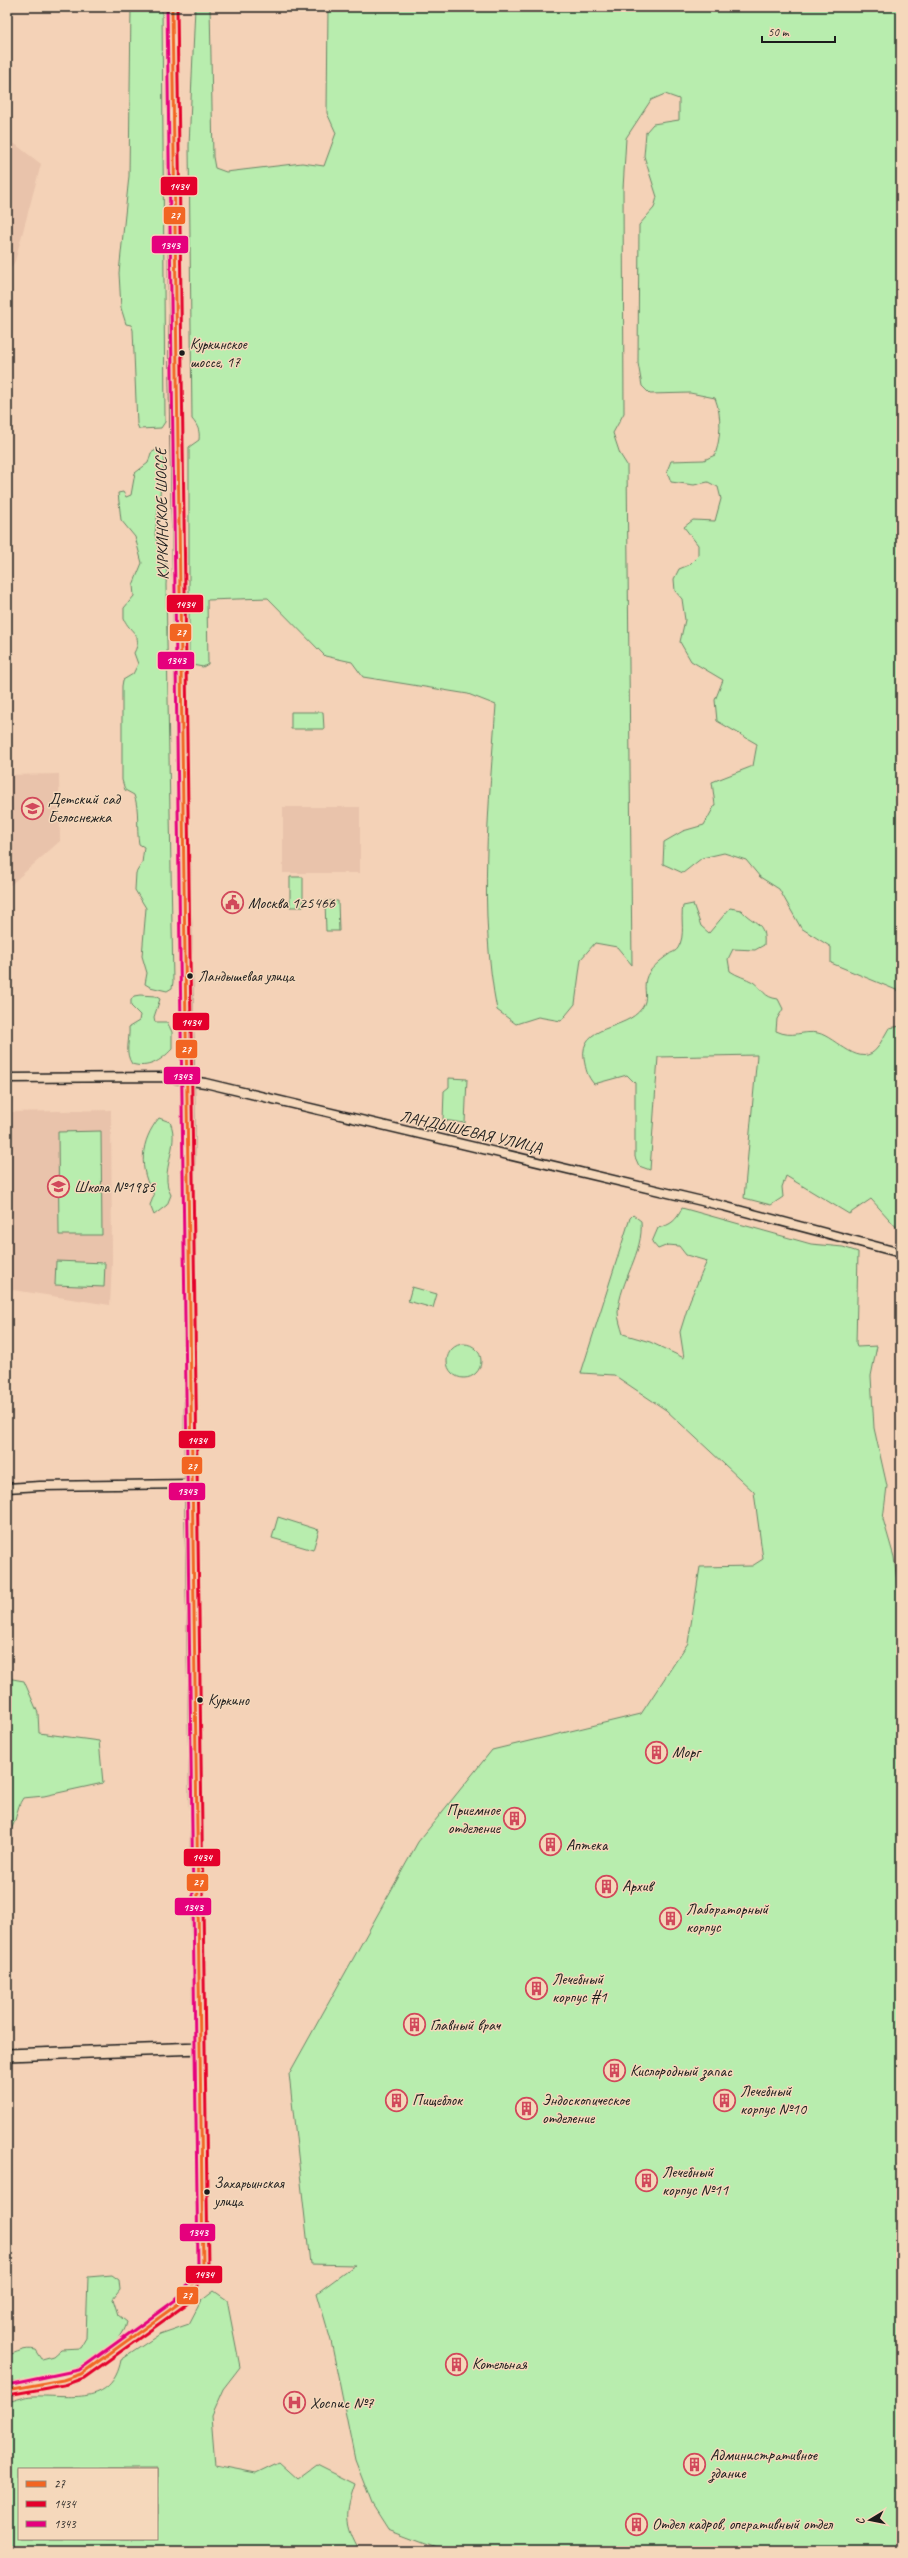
<svg xmlns="http://www.w3.org/2000/svg" width="908" height="2558" viewBox="0 0 908 2558" font-family="Caveat,sans-serif">
	<style>
		.built { fill: #e9c3ab }
		.green { fill: #b8edae; stroke: #6a8465; fill-rule: evenodd }
		.lines { fill: none; stroke-linecap: round; stroke-linejoin: round }
		.street-casing { stroke: #1c1c1c; stroke-width: 11 }
		.secondary-casing { stroke: #1c1c1c; stroke-width: 14 }
		.street { stroke: #f5d8bb; stroke-width: 8 }
		.secondary { stroke: #f5d8bb; stroke-width: 11 }
		.bus-1-casing { stroke: #f5d8bb; stroke-width: 6 }
		.bus-2-casing { stroke: #f5d8bb; stroke-width: 6 }
		.bus-3-casing { stroke: #f5d8bb; stroke-width: 6 }
		.bus-1 { stroke: #f26522; stroke-width: 3 }
		.bus-2 { stroke: #e4002b; stroke-width: 3 }
		.bus-3 { stroke: #e5007d; stroke-width: 3 }
		.bus-dot { fill: #1c1c1c; stroke: #f5d8bb; stroke-width: 1.5 }
		.labels { text-anchor: middle; dominant-baseline: central; stroke-width: 3; stroke-linejoin: round; paint-order: stroke }
		.bus-label { font-size: 15px; fill: #1c1c1c; stroke: #f5d8bb; text-anchor: start }
		.street-label { font-size: 16px; fill: #1c1c1c; stroke: #f5d8bb }
		.poi-label { font-size: 16px; fill: #1c1c1c; stroke: #f5d8bb; text-anchor: start }
		.line-badge { stroke: #f5d8bb; stroke-width: 1.5 }
		.badge-label { font-size: 11px; text-anchor: middle; font-weight: bold; fill: #fff }
	</style>
	<rect width="100%" height="100%" fill="#f4d2b7"/>
	<filter id="ink" filterUnits="userSpaceOnUse"><feTurbulence type="fractalNoise" baseFrequency=".025" numOctaves="2"/><feDisplacementMap in="SourceGraphic" scale="8" xChannelSelector="R" yChannelSelector="G"/><feConvolveMatrix kernelMatrix="1 2 1 2 8 2 1 2 1" color-interpolation-filters="sRGB"/></filter>
	<g filter="url(#ink)">
		<!-- built -->
		<path class="built" d="M7,138L41,164L15,261L11,268H7Z
			M59,774L60,841L7,888V775Z
			M283,807H360V873H283Z
			M111,1110L112,1262L110,1305L7,1289V1112Z"/>
		<!-- green -->
		<path class="green" d="M131,7H162L165,422L161,428L139,429L137,424L133,330L131,325L126,324L121,308L119,273L129,176Z
			M195,7H210L213,157L215,168L226,172L302,163L324,166L336,133L327,113L328,7H901V992L831,963V947L801,928L779,889L760,877L746,860L724,853L702,858L683,873L663,864L664,842L683,831L704,825L715,805L712,782L753,766L757,744L717,721L715,700L723,680L691,661L680,642L685,620L682,599L675,591L674,579L679,569L689,565L698,556V545L684,527L693,520L715,521L721,499L718,487L708,482L694,485L671,482L667,471L671,461L704,460L715,455C721,437 722,416 715,398L690,393L650,394L642,386L638,363L639,225L654,208L657,197L644,156L646,132L653,124L679,120V99L665,94L651,100L626,138L623,189L624,413L613,433L620,454L627,465L632,965L617,947L595,943L581,959L575,1004L561,1021L538,1017L516,1024L497,1010C478,913 489,803 496,705L468,694L363,677L352,662L325,656L268,598L207,600L208,664L203,667L192,665L189,661V447L199,440C200,431 198,426 192,419L189,146Z
			M156,450L165,455L155,534L159,551L167,566L166,585L173,982L172,988L167,991L150,987L145,984L147,973L142,956L146,908L135,890L136,873L142,863L144,847L139,844C136,827 140,811 134,795L125,790L122,780V686L123,680L133,674L138,664L134,653C144,634 130,633 124,619V608L134,596L133,585L142,563L135,537L121,520L118,493L123,492L126,497L131,495L135,473L148,463L151,453Z
			M291,712H323L324,729H291Z
			M290,877H303V907H290Z
			M325,901H338L339,931H326Z
			M693,904L701,926L709,933L730,908L741,910C754,925 766,921 764,945L755,950L733,949L728,959L730,971C737,976 746,978 753,982C764,990 763,997 778,999L783,1009L777,1019L776,1031C793,1039 802,1030 818,1033C836,1037 861,1071 878,1047C882,1041 885,1034 889,1028L901,1026V1229H898L871,1199L849,1214L786,1176L782,1187L783,1197L771,1205L744,1198L757,1055L658,1057L650,1170L639,1166L635,1157V1083L627,1075L594,1084C587,1076 586,1070 584,1059C579,1023 625,1032 642,1008C649,998 643,990 646,979C648,970 661,960 668,955C671,952 676,952 678,948C686,935 680,920 683,906Z
			M140,995L155,996L160,999L154,1017L155,1022H167L172,1032V1049C161,1061 148,1069 132,1064C124,1052 130,1041 129,1027L139,1021L140,1015L131,1006V1000L134,996Z
			M449,1078L467,1079L465,1123L443,1120L444,1091L449,1087Z
			M159,1118L170,1122C181,1146 158,1171 171,1195L167,1205L154,1215L150,1205L154,1195C138,1169 140,1141 159,1118Z
			M101,1131L102,1235H59L58,1132Z
			M682,1208L811,1244L843,1247L858,1252L856,1344L857,1347L877,1346L871,1376L874,1428L887,1486L883,1519L894,1557L899,1599L901,1602V2551H446L388,2529L372,2504L355,2460L331,2341L317,2293L355,2265L310,2264L289,2074L418,1842L492,1750L641,1714L688,1643L700,1567L752,1566L763,1559L754,1492L666,1410L614,1375L581,1373L630,1218L633,1215L641,1221C644,1253 620,1280 618,1312C618,1319 621,1327 623,1334L650,1342L684,1358L680,1332L690,1300L707,1261L686,1255L679,1246L668,1245L658,1249L652,1242L658,1228C671,1225 677,1220 682,1208Z
			M56,1261L105,1263L104,1287L55,1285Z
			M412,1287L437,1294L433,1308L408,1301Z
			M447 1361a17 17 0 1 1 34 0a17 17 0 1 1-34 0Z
			M278,1517L319,1530L313,1550L272,1538Z
			M7,1678L24,1681L38,1713L39,1733L99,1741L103,1783L44,1796L23,1798C15,1809 18,1824 7,1833Z
			M112,2275L119,2280L120,2290L113,2299L118,2315L127,2322C123,2344 90,2362 71,2371C54,2378 25,2379 7,2382V2355C18,2353 23,2347 36,2350L42,2359L53,2356L61,2349L80,2348L86,2338L88,2277Z
			M214,2291L227,2300L240,2367L223,2389L211,2416L215,2465L256,2473L279,2462L298,2479L317,2465L355,2484C345,2513 344,2523 360,2551H7V2402C16,2400 26,2396 34,2396C70,2395 112,2407 121,2360L160,2334L189,2324L201,2301ZM19,2469H157V2539H19Z"/>
		<g class="lines">
			<defs>
				<path id="street" d="M7,1078L164,1077L205,1083L723,1206L901,1253
					M7,1488L40,1486L191,1484"/>
				<path id="secondary" d="M7,2055L200,2048
					M7,2390C31,2383 58,2384 81,2374L185,2299L203,2267L191,1484L188,1079L176,415L172,7"/>
			</defs>
			<!-- street casing -->
			<use href="#street" class="street-casing"/>
			<!-- secondary casing -->
			<use href="#secondary" class="secondary-casing"/>
			<!-- street -->
			<use href="#street" class="street"/>
			<!-- secondary -->
			<use href="#secondary" class="secondary"/>
			<defs>
				<path id="bus-1" d="M7,2390L63,2380L81,2374L185,2299L203,2267L172,7"/>
				<path id="bus-2" d="M8,2395L64,2385L84,2378L188,2303L208,2267L177,7"/>
				<path id="bus-3" d="M7,2385L79,2370L181,2296L198,2266L167,7"/>
			</defs>
			<!-- bus-1 casing -->
			<use href="#bus-1" class="bus-1-casing"/>
			<!-- bus-2 casing -->
			<use href="#bus-2" class="bus-2-casing"/>
			<!-- bus-3 casing -->
			<use href="#bus-3" class="bus-3-casing"/>
			<!-- bus-1 -->
			<use href="#bus-1" class="bus-1"/>
			<!-- bus-2 -->
			<use href="#bus-2" class="bus-2"/>
			<!-- bus-3 -->
			<use href="#bus-3" class="bus-3"/>
		</g>
	</g>
	<!-- icons -->
	<defs>
		<symbol id="school-ring" viewBox="-11 -11 22 22"><circle r="9.5" fill="#f5d8bb" stroke="#d1495b" stroke-width="1.5"/><path d="M0-5L7-2L0 1L-7-2ZM-4 1L0 2.5L4 1V4Q0 6-4 4Z" fill="#d1495b"/></symbol>
		<symbol id="civic-ring" viewBox="-11 -11 22 22"><circle r="9.5" fill="#f5d8bb" stroke="#d1495b" stroke-width="1.5"/><path d="M-.6-6.5H3V-4.5H.6V-3L4-1V1h2V6H-6V1h2V-1L-.6-3ZM-1.2 2.5V6h2.4V2.5Z" fill="#d1495b"/></symbol>
		<symbol id="building-ring" viewBox="-11 -11 22 22"><circle r="9.5" fill="#f5d8bb" stroke="#d1495b" stroke-width="1.5"/><path d="M-4-6H4V6H1V3H-1V6H-4ZM-2.5-4.3h1.7v1.8h-1.7ZM.8-4.3h1.7v1.8H.8ZM-2.5-1h1.7V.8h-1.7ZM.8-1h1.7V.8H.8Z" fill="#d1495b"/></symbol>
		<symbol id="hospital-ring" viewBox="-11 -11 22 22"><circle r="9.5" fill="#f5d8bb" stroke="#d1495b" stroke-width="1.5"/><path d="M-5-5h3v3.5h4V-5h3V5h-3V1.5h-4V5h-3Z" fill="#d1495b"/></symbol>
	</defs>
	<g fill-rule="evenodd">
		<use href="#school-ring" x="20" y="796" width="25" height="25"/>
		<use href="#civic-ring" x="220" y="890" width="25" height="25"/>
		<use href="#school-ring" x="46" y="1174" width="25" height="25"/>
		<use href="#building-ring" x="644" y="1740" width="25" height="25"/>
		<use href="#building-ring" x="502" y="1806" width="25" height="25"/>
		<use href="#building-ring" x="538" y="1832" width="25" height="25"/>
		<use href="#building-ring" x="594" y="1874" width="25" height="25"/>
		<use href="#building-ring" x="658" y="1906" width="25" height="25"/>
		<use href="#building-ring" x="524" y="1976" width="25" height="25"/>
		<use href="#building-ring" x="402" y="2012" width="25" height="25"/>
		<use href="#building-ring" x="602" y="2058" width="25" height="25"/>
		<use href="#building-ring" x="384" y="2088" width="25" height="25"/>
		<use href="#building-ring" x="712" y="2088" width="25" height="25"/>
		<use href="#building-ring" x="514" y="2096" width="25" height="25"/>
		<use href="#building-ring" x="634" y="2168" width="25" height="25"/>
		<use href="#building-ring" x="444" y="2352" width="25" height="25"/>
		<use href="#hospital-ring" x="282" y="2390" width="25" height="25"/>
		<use href="#building-ring" x="682" y="2452" width="25" height="25"/>
		<use href="#building-ring" x="624" y="2512" width="25" height="25"/>
	</g>
	<!-- markers -->
	<g class="bus-dot">
		<circle cx="182" cy="353" r="3.5"/>
		<circle cx="190" cy="976" r="3.5"/>
		<circle cx="200" cy="1700" r="3.5"/>
		<circle cx="207" cy="2192" r="3.5"/>
	</g>
	<g class="labels">
		<!-- bus labels -->
		<g class="bus-label">
			<text x="190" y="344">Куркинское<tspan x="190" dy="18">шоссе, 17</tspan></text>
			<text x="198" y="976">Ландышевая улица</text>
			<text x="208" y="1700">Куркино</text>
			<text x="214" y="2183">Захарьинская<tspan x="214" dy="18">улица</tspan></text>
		</g>
		<!-- street labels -->
		<g class="street-label">
			<text transform="translate(162 514) rotate(-91)">КУРКИНСКОЕ ШОССЕ</text>
			<text transform="translate(471 1132) rotate(13)">ЛАНДЫШЕВАЯ УЛИЦА</text>
		</g>
		<!-- poi labels -->
		<g class="poi-label">
			<text x="48" y="799">Детский сад<tspan x="48" dy="18">Белоснежка</tspan></text>
			<text x="248" y="903">Москва 125466</text>
			<text x="74" y="1187">Школа №1985</text>
			<text x="672" y="1752">Морг</text>
			<text x="500" y="1810" text-anchor="end">Приемное<tspan x="500" dy="18">отделение</tspan></text>
			<text x="566" y="1845">Аптека</text>
			<text x="622" y="1886">Архив</text>
			<text x="686" y="1909">Лабораторный<tspan x="686" dy="18">корпус</tspan></text>
			<text x="552" y="1979">Лечебный<tspan x="552" dy="18">корпус #1</tspan></text>
			<text x="430" y="2025">Главный врач</text>
			<text x="630" y="2071">Кислородный запас</text>
			<text x="740" y="2091">Лечебный<tspan x="740" dy="18">корпус №10</tspan></text>
			<text x="412" y="2100">Пищеблок</text>
			<text x="542" y="2100">Эндоскопическое<tspan x="542" dy="18">отделение</tspan></text>
			<text x="662" y="2172">Лечебный<tspan x="662" dy="18">корпус №11</tspan></text>
			<text x="472" y="2364">Котельная</text>
			<text x="310" y="2403">Хоспис №7</text>
			<text x="710" y="2455">Административное<tspan x="710" dy="18">здание</tspan></text>
			<text x="652" y="2524">Отдел кадров, оперативный отдел</text>
		</g>
	</g>
	<g class="line-badge">
		<rect x="160" y="176" width="38" height="20" rx="4" fill="#e4002b"/>
		<rect x="163" y="206" width="23" height="19" rx="4" fill="#f26522"/>
		<rect x="151" y="235" width="38" height="19" rx="4" fill="#e5007d"/>
		<rect x="166" y="594" width="38" height="19" rx="4" fill="#e4002b"/>
		<rect x="169" y="623" width="23" height="19" rx="4" fill="#f26522"/>
		<rect x="157" y="651" width="38" height="19" rx="4" fill="#e5007d"/>
		<rect x="172" y="1012" width="38" height="19" rx="4" fill="#e4002b"/>
		<rect x="175" y="1039" width="23" height="20" rx="4" fill="#f26522"/>
		<rect x="163" y="1066" width="38" height="19" rx="4" fill="#e5007d"/>
		<rect x="178" y="1430" width="38" height="19" rx="4" fill="#e4002b"/>
		<rect x="181" y="1456" width="22" height="19" rx="4" fill="#f26522"/>
		<rect x="168" y="1482" width="38" height="19" rx="4" fill="#e5007d"/>
		<rect x="183" y="1848" width="38" height="19" rx="4" fill="#e4002b"/>
		<rect x="186" y="1873" width="23" height="19" rx="4" fill="#f26522"/>
		<rect x="174" y="1897" width="38" height="19" rx="4" fill="#e5007d"/>
		<rect x="179" y="2223" width="37" height="19" rx="4" fill="#e5007d"/>
		<rect x="185" y="2265" width="38" height="19" rx="4" fill="#e4002b"/>
		<rect x="176" y="2286" width="23" height="19" rx="4" fill="#f26522"/>
	</g>
	<g class="badge-label">
		<text x="179" y="190">1434</text>
		<text x="175" y="219">27</text>
		<text x="170" y="249">1343</text>
		<text x="185" y="608">1434</text>
		<text x="181" y="636">27</text>
		<text x="176" y="664">1343</text>
		<text x="191" y="1026">1434</text>
		<text x="186" y="1053">27</text>
		<text x="182" y="1080">1343</text>
		<text x="197" y="1444">1434</text>
		<text x="192" y="1470">27</text>
		<text x="187" y="1495">1343</text>
		<text x="202" y="1861">1434</text>
		<text x="198" y="1886">27</text>
		<text x="193" y="1911">1343</text>
		<text x="198" y="2236">1343</text>
		<text x="204" y="2278">1434</text>
		<text x="187" y="2299">27</text>
	</g>
	<!-- margin -->
	<rect width="908" height="2558" fill="none" stroke="#f5d8bb" stroke-width="24"/>
	<rect x="12" y="12" width="884" height="2534" fill="none" stroke="#1c1c1c" stroke-width="1.5" filter="url(#ink)"/>
	<!-- legend -->
	<rect x="18" y="2468" width="140" height="72" fill="#f5d8bb" stroke="#9e8d7b"/>
	<rect x="26" y="2481" width="20" height="6" fill="#f26522" stroke="#9e8d7b"/>
	<text x="54" y="2488" font-size="12" fill="#1c1c1c">27</text>
	<rect x="26" y="2501" width="20" height="6" fill="#e4002b" stroke="#9e8d7b"/>
	<text x="54" y="2508" font-size="12" fill="#1c1c1c">1434</text>
	<rect x="26" y="2521" width="20" height="6" fill="#e5007d" stroke="#9e8d7b"/>
	<text x="54" y="2528" font-size="12" fill="#1c1c1c">1343</text>
	<!-- north arrow -->
	<g transform="translate(870 2520) rotate(260)" stroke="#f5d8bb" stroke-width="3" paint-order="stroke">
	<path d="M0-3L7 15L0 10L-7 15Z" fill="#1c1c1c"/>
	<text y="-6" font-size="11" font-weight="bold" text-anchor="middle" fill="#1c1c1c">С</text>
	</g>
	<!-- scale -->
	<path d="M762 36v6h73v-6" fill="none" stroke="#1c1c1c" stroke-width="2"/>
	<text x="768" y="36" font-size="12" fill="#1c1c1c" stroke="#f5d8bb" stroke-width="3" paint-order="stroke">50 m</text>
</svg>
